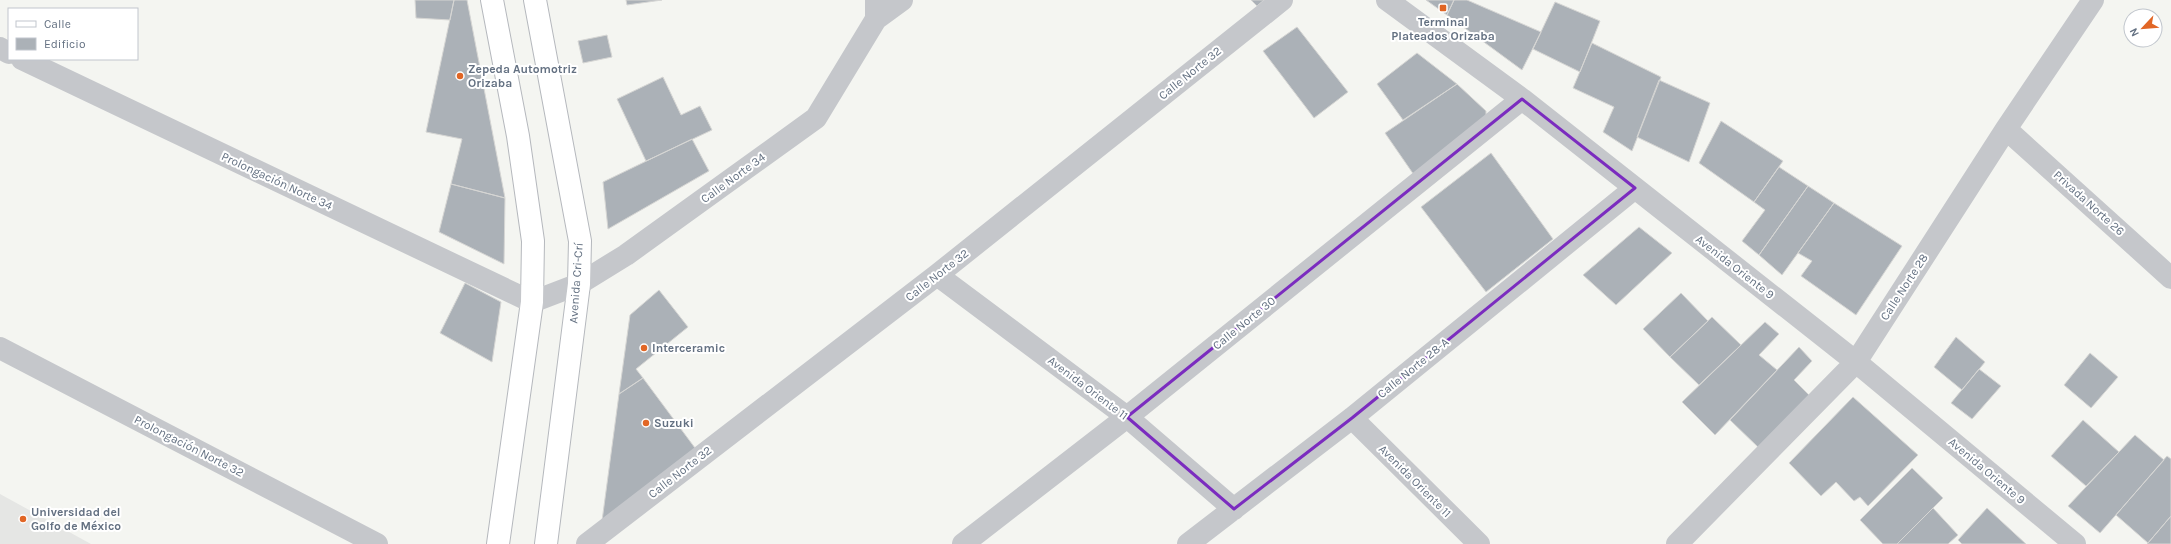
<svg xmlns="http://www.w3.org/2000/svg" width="2171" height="544" viewBox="0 0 2171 544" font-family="Karla,sans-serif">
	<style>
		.built { fill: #e5e6e4 }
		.building { fill: #abb1b7; stroke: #d6d6d4 }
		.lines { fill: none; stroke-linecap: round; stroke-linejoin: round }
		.major-casing { stroke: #b5b8bd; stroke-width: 24 }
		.minor { stroke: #c5c7cb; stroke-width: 22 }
		.major { stroke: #fff; stroke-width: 22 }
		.marked { fill: none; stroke: #7b2cbf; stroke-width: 3; stroke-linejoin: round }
		.poi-dot { fill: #e16625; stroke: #fff; stroke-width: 1.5 }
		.labels { text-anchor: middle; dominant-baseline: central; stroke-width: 4; stroke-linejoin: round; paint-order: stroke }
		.poi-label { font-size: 12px; font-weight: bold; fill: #647182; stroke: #fff; text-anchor: start }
		.street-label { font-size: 12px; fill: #647182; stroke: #fff }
	</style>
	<rect width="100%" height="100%" fill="#f4f5f1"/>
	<!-- built -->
	<path class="built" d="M0,494L91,544H0Z"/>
	<!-- building -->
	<path class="building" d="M415,0H454L450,20L416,18Z
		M454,0H467L505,198L451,184L462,139L426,132Z
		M626,0H662L627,5Z
		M1251,0H1264L1257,6Z
		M1426,0H1454L1447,15Z
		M1454,0H1467L1541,32L1522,70L1447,15Z
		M1555,2L1600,21L1580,72L1533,49Z
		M1297,27L1348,92L1314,118L1263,51Z
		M607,35L612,57L583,63L578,41Z
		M1592,43L1661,77L1632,151L1603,132L1614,107L1573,88Z
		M1417,53L1457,84L1403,120L1377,84Z
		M663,77L681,115L700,106L712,130L646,161L617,99Z
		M1659,80L1710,103L1689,162L1637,137Z
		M1457,84L1486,111V123L1414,175L1385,133Z
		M1721,121L1783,161L1754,202L1699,163Z
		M692,139L709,171L608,229L603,182Z
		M1491,153L1553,239L1486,292L1421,207Z
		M1779,167L1808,186L1759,255L1742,241L1765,210L1754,202Z
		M451,184L505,198L504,264L439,232Z
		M1808,186L1834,203L1782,275L1759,255Z
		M1834,203L1902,246L1856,315L1801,276L1812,261L1798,253Z
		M1639,227L1672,253L1616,305L1583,275Z
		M465,283L501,302L492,362L440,333Z
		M659,290L688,327L636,369L643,378L619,394L630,315Z
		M1681,293L1708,321L1670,357L1643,329Z
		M1712,317L1741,345L1699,385L1670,357Z
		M1765,322L1779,334L1759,355L1777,370L1715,435L1682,402Z
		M1956,337L1985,362L1962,390L1934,367Z
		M1799,347L1812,361L1794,380L1810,396L1760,449L1730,420Z
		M2090,353L2118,377L2091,408L2064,385Z
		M1979,369L2001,386L1972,419L1951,403Z
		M643,378L698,452L602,521L619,394Z
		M1853,397L1918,455L1868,506L1860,497L1854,501L1836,482L1821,496L1789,463Z
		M2083,420L2119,452L2086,486L2051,456Z
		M2135,435L2164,460L2100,533L2068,506Z
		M2167,456L2171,459V516L2148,543L2116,515Z
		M1912,468L1943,498L1897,544H1883L1860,520Z
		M1933,508L1958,535L1948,544H1897Z
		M1987,508L2026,544H1962L1958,540Z
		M2171,516V544H2147L2148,543Z"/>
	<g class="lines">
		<defs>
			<path id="major" d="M492,0L518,136L533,241L532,302L498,544
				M535,0L580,241L579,284L546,544"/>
		</defs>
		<!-- major casing -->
		<use href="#major" class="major-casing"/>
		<!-- minor -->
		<path class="minor" d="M1387,0L1522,99L1856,362L2075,544
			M876,19L902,0
			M0,48L9,53
			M22,59L532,302L579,284L626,255L816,118L876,19V0
			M2006,129L2171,278
			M937,275L1127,417L1234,509
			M0,348L377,544
			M1352,418L1479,544
			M587,544L937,275L1282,0
			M963,544L1127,417L1522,99
			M1188,544L1352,418L1635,188
			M1677,544L1856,362L2006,129L2093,0"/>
		<!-- major -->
		<use href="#major" class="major"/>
	</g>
	<!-- marked area -->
	<path class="marked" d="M1522,99L1635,188L1352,418L1234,509L1127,417Z"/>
	<!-- markers -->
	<g class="poi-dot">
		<rect x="1439" y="4" width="8" height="8" rx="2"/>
		<circle cx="460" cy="76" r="4"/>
		<circle cx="644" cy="348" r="4"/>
		<circle cx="646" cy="423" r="4"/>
		<circle cx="23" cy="519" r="4"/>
	</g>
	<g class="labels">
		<!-- poi labels -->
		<g class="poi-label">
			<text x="1443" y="22" text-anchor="middle">Terminal<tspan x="1443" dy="14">Plateados Orizaba</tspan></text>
			<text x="468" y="69">Zepeda Automotriz<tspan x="468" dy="14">Orizaba</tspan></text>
			<text x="652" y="348">Interceramic</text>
			<text x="654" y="423">Suzuki</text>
			<text x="31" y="512">Universidad del<tspan x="31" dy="14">Golfo de México</tspan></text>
		</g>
		<!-- street labels -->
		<g class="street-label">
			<text transform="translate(1190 73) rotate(-39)">Calle Norte 32</text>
			<text transform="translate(733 178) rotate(-36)">Calle Norte 34</text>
			<text transform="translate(277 181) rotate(25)">Prolongación Norte 34</text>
			<text transform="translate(2089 203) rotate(42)">Privada Norte 26</text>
			<text transform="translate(1735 267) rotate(38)">Avenida Oriente 9</text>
			<text transform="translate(937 275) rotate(-38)">Calle Norte 32</text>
			<text transform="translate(576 283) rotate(-86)">Avenida Cri-Crí</text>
			<text transform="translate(1904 287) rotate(-57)">Calle Norte 28</text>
			<text transform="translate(1244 323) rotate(-39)">Calle Norte 30</text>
			<text transform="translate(1413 368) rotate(-39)">Calle Norte 28-A</text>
			<text transform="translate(1088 388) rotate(37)">Avenida Oriente 11</text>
			<text transform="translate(189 446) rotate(27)">Prolongación Norte 32</text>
			<text transform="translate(1987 471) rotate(40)">Avenida Oriente 9</text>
			<text transform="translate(680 472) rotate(-38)">Calle Norte 32</text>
			<text transform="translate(1415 481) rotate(45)">Avenida Oriente 11</text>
		</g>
	</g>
	<!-- legend -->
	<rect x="8" y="8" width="130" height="52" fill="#ffffff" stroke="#c1c6cd"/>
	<rect x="16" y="21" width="20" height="6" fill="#ffffff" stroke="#c1c6cd"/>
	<text x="44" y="28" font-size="12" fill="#647182">Calle</text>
	<rect x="16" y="38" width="20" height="12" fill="#abb1b7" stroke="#c1c6cd"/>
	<text x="44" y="48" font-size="12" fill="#647182">Edificio</text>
	<!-- north arrow -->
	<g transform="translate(2143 28) rotate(244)"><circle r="19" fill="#ffffff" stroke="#c1c6cd"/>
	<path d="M0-3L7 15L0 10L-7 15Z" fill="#e16625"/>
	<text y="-6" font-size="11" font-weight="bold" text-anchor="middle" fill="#647182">N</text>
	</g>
</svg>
